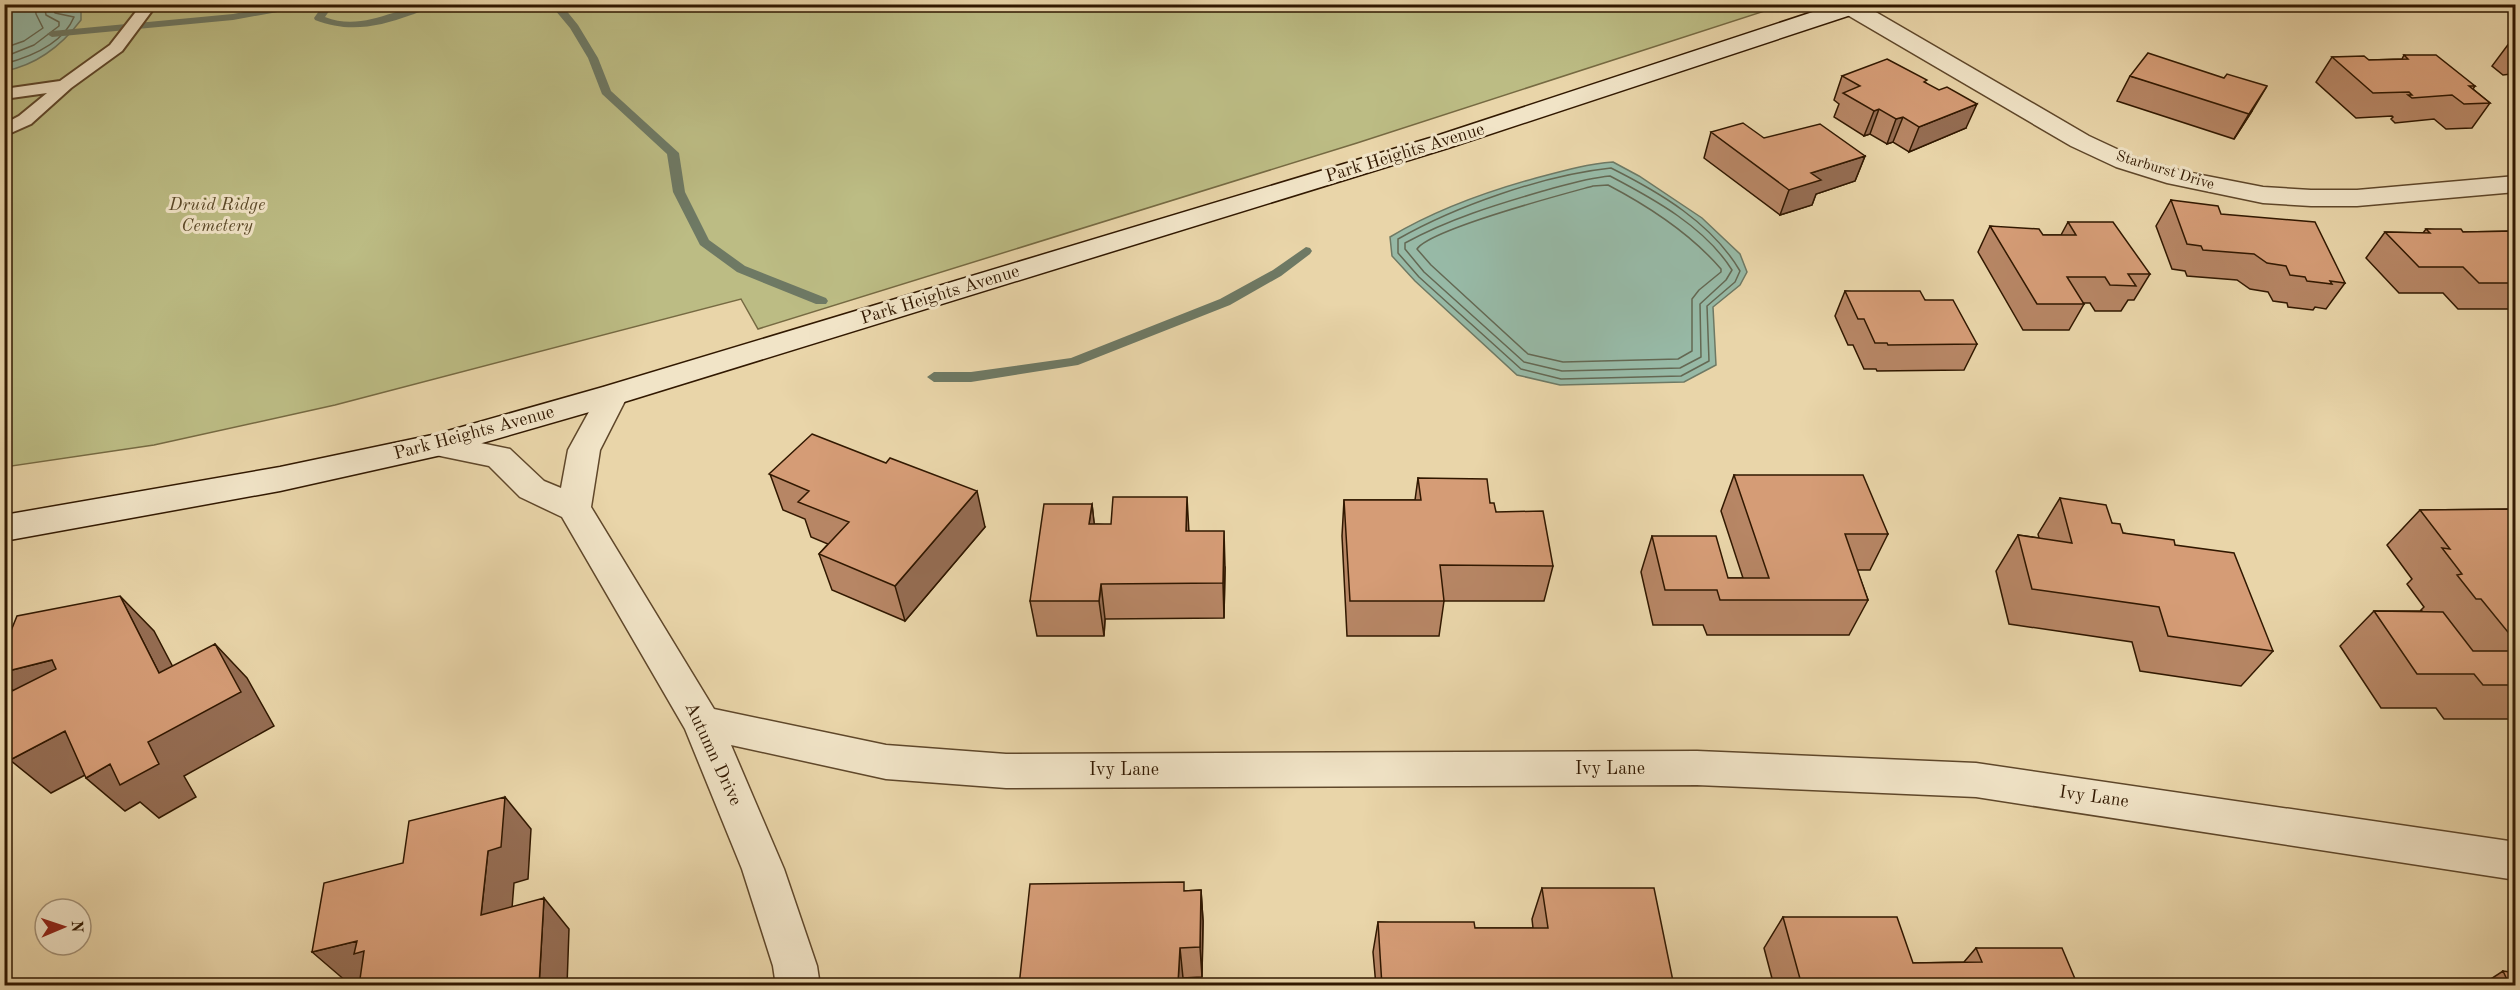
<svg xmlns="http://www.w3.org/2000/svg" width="2520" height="990" viewBox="0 0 2520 990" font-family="'Old Standard TT',serif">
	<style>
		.green { fill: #bcbc84; stroke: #766a42; stroke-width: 1.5 }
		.water { fill: #97b9a6; stroke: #6e7964; stroke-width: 1.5 }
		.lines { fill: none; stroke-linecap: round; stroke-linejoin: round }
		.shore { stroke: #646853; stroke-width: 1.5 }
		.stream { fill: #6e7964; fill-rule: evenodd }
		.lane-casing { stroke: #5f472a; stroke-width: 4 }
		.street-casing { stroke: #5f472a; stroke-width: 3 }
		.secondary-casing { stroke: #311800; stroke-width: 3 }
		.lane { fill: #f1e4c7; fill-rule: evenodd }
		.street { fill: #f1e4c7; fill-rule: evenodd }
		.secondary { fill: #f1e4c7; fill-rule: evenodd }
		.wall { fill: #b78665; stroke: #311800; stroke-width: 1.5 }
		.shaded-wall { fill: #956d53; stroke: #311800; stroke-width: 1.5 }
		.building { fill: #d59c76; stroke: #311800; stroke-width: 1.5 }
		.labels { text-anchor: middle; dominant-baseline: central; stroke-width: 6; stroke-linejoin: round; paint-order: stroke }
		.far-street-label { font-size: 15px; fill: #311800; stroke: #f1e4c7 }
		.street-label { font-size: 18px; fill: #311800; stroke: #f1e4c7 }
		.park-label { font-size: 18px; font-style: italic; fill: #5b4928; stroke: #f1e4c7 }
	</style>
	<rect width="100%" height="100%" fill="#e9d5a9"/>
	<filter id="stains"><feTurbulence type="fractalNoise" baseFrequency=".00333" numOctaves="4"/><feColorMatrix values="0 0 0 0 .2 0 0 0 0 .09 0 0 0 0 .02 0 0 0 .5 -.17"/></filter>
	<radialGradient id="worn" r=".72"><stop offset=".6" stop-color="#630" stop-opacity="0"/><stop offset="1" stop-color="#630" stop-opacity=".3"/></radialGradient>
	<!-- green -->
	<path class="green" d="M4,5H1783L1357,143L758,329L741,299L335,405L154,445L5,467Z"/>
	<!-- water -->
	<path class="water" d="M5,4L51,5L81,11V20C62,45 36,65 5,71Z
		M1613,162L1639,176L1702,218L1740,254L1747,272L1740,285L1713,307L1716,365L1684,382L1560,385L1517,375L1415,281L1392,256L1390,237C1435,210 1485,192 1536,178C1562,171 1586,164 1613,162Z"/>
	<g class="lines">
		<!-- shore -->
		<path class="shore" d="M4,48L24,41L43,28L36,14L35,4
			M4,57L34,45L59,26V22L46,15L44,4
			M4,64C30,57 63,44 74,17L55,13L51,4
			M1611,168C1659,192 1712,223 1740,271L1735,282L1707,306L1709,361L1681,376L1561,379L1521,369L1419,277L1398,253V239C1456,206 1544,175 1611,168Z
			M1610,176C1654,199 1705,227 1732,270L1726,280L1700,304L1701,357L1680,368L1562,371L1524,362L1424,272L1405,249V243C1449,219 1495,205 1543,191C1565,185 1587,178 1610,176Z
			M1608,185C1650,207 1690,233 1721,269V272L1699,290L1692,299V351L1678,359L1563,362L1528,354L1431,265L1417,249C1430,229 1564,194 1593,186Z"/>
		<!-- stream -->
		<path class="stream" d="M286,4H322L233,20L52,37L47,34L52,31L233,14Z
			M324,4H334L325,17C365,33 398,4 437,4C429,10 419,12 411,15C378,27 348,33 315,20L314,18Z
			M550,4H561L578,25L598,58L611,91L679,153L685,192L709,240L745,266L826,298L828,301L826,304H816L737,272L700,245L673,192L667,154L602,94L588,58L570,28Z
			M1306,247L1310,248L1312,251L1310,254L1281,276L1230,305L1078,365L971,382H934L927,377L934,372H971L1071,358L1220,299L1273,270Z"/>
		<defs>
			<path id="lane" d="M142,4H157L122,51L71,88L31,124L4,136V124L19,116L47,93L4,99V89L60,81L110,45Z"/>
			<path id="street" d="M1843,4H1862L2089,136L2134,157L2181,171L2263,187L2311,190H2357L2516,176V192L2357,206H2311L2263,203L2167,183L2116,167L2071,146L1844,13L1841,8Z
				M613,385L624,388L628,395L600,450L591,507L714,709L886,745L1006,754L1697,751L1976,763L2516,842V880L1976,797L1697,785L1006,788L886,779L731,745L784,869L817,966L820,986H776L773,966L742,869L685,729L562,517L520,497L489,466L426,453L421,445L426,437L437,434L510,449L544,481L561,488L568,450L602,388Z"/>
			<path id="secondary" d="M1837,4H1872L1869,9L1448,148L624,402L437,456L280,491L4,541V515L280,467L437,434L603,387L1430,138Z"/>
		</defs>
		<!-- lane casing -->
		<use href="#lane" class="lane-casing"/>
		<!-- street casing -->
		<use href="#street" class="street-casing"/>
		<!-- secondary casing -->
		<use href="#secondary" class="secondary-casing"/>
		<!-- lane -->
		<use href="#lane" class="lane"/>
		<!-- street -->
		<use href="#street" class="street"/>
		<!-- secondary -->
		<use href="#secondary" class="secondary"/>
	</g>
	<!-- wall -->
	<path class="wall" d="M2510,42H2516V78L2511,74L2503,75L2492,66Z
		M2404,55L2475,86L2473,89L2490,103L2472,128L2446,129L2434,119L2395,123L2391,119L2393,117L2392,116L2356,118L2316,82L2332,57L2369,60L2402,59Z
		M1842,76L1926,83L1966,128L1909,152L1893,142L1887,144L1870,134L1864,136L1834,117L1839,104L1834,100Z
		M2130,76L2252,111L2234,139L2117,101Z
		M1711,132L1764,138L1865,156L1855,181L1816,194L1812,205L1780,215L1704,158Z
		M2171,200L2345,283L2326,309L2315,307L2313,310L2288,307L2287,303L2273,301L2268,292L2250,289L2237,280L2187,276L2185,271L2172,269L2156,226Z
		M2068,222L2150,274L2134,300H2128L2121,311H2095L2090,303H2083L2084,304L2069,330H2023L1978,252L1990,226L2043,235H2061Z
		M2426,229L2463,232L2516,231V309H2458L2443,293H2399L2366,258L2385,232L2423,233Z
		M1845,291L1925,300L1977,344L1964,370L1877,371L1876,369H1864L1853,345H1848L1835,316Z
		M770,474L985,527L905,621L832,590L819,554L828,544L811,537L805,519L783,510Z
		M1734,475L1888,534L1870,570H1857L1868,600L1849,635H1707L1703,625H1653L1641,572L1652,536L1728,578H1743L1721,511Z
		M1418,478L1490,503L1496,512L1553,566L1544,601H1444L1439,636H1347L1342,536L1344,500H1415Z
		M2060,498L2112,523L2123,533L2175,545L2273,651L2241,686L2140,671L2132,642L2009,624L1996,571L2018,535L2039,538L2038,534Z
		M1092,504L1094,524L1189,531L1225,567L1224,618L1105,619L1104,636H1037L1030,601Z
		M2516,509V719H2444L2436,708H2381L2340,646L2374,611H2422L2421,610L2424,607L2407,584L2412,579L2387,545L2420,510Z
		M1542,888L1674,986H1376L1373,952L1378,922L1475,928H1533L1532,919Z
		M1201,890L1203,921L1202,977L1183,978V983L1019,986L1184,891Z
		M1783,917L1913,963L1964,962L1976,948L2078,986H1774L1764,948Z
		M2503,971L2516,986H2480Z"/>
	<!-- shaded-wall -->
	<path class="shaded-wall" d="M2267,86L2252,111L2234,139L2249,114Z
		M1977,104L1966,128L1909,152L1919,127Z
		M1879,109L1870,134L1864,136L1874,111Z
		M1903,117L1893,142L1887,144L1896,119Z
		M1865,156L1855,181L1816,194L1812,205L1780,215L1789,190L1811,173Z
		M977,491L985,527L905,621L895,586Z
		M1187,497L1189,533L1186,531Z
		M1092,504L1096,539L1089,524Z
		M1224,531L1225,567L1224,618L1223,583Z
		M1101,584L1105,619L1104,636L1099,601Z
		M120,596L154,631L194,707L159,673Z
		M215,644L247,678L274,726L184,776L196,797L159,818L140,802L125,811L86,778L148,742Z
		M52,660L90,695L34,708L4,683V672Z
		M65,731L104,765L51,793L10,760Z
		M505,797L531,829L528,879L514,883L509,946L481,915L488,851Z
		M1201,890L1203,921L1202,977L1200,947Z
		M544,898L569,929L567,986H539Z
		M357,941L397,981L377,974L347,982L312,952Z
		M1180,948L1183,978L1182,986L1178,983Z"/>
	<!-- building -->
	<path class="building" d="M2510,42H2516V46Z
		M2148,53L2224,78L2227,74L2267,86L2249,114L2130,76Z
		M2404,55H2436L2475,86H2469L2490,103L2464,104L2452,95L2412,98L2408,95H2412L2409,92L2373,93L2332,57L2364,56L2369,60L2408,59Z
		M1887,59L1927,80L1924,82L1939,90L1947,87L1977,104L1919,127L1903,117L1896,119L1879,109L1874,111L1843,93L1860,86L1842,76Z
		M1743,123L1764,138L1820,124L1865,156L1811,173L1821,180L1789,190L1711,132Z
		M2171,200L2218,206L2221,214L2315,222L2345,283L2330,281L2332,284L2307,281L2305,277L2290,275L2286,266L2267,263L2254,254L2203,250L2201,246L2187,244Z
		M2068,222H2113L2150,274H2128L2136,286L2110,285L2105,277H2067L2084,304H2037L1990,226L2039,229L2043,235H2076Z
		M2426,229H2461L2463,232L2516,231V283H2479L2463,267H2419L2385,232L2430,233Z
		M1845,291H1920L1925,300H1953L1977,344L1888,345L1887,343H1875L1864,319H1858Z
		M812,434L886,463L890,458L977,491L895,586L819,554L849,522L798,502L809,491L769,474Z
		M1734,475H1863L1888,534H1845L1868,600H1720L1717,590H1665L1652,536H1716L1728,578H1769Z
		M1418,478L1487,479L1490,503H1494L1496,512L1543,511L1553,566L1440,565L1444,601H1350L1344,500H1421Z
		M1113,497H1187L1186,531H1224L1223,583L1101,584L1099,601H1030L1044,504H1092L1089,524H1111Z
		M2060,498L2106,505L2112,523L2120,524L2123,533L2174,540L2175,545L2234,553L2273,651L2168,636L2159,607L2032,589L2018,535L2072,543Z
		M2516,509V642L2481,599H2476L2457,575L2462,574L2442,548L2450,549L2420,510Z
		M120,596L159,673L215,644L241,692L148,742L159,764L120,785L110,764L86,778L65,731L10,760L4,747V695L56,669L52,660L4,672V648L17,616Z
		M2374,611L2443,612L2473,651H2516V685H2483L2474,674H2417Z
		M505,797L501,847L488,851L481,915L544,898L539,986H359L364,951L354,954L357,941L312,952L324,883L403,863L409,821Z
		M1184,882V891L1201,890L1200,947L1180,948L1178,983L1198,982V986H1019L1030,884Z
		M1542,888H1654L1674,986H1382L1378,922H1474L1475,928H1548Z
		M1783,917H1897L1913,963L1982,962L1976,948H2062L2078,986H1802Z
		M2503,971L2516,973V986H2510Z"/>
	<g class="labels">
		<!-- far-street labels -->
		<g class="far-street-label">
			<text transform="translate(2165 171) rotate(17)">Starburst Drive</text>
		</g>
		<!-- street labels -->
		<g class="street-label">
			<text transform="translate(1405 153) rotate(-17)">Park Heights Avenue</text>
			<text transform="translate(940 295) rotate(-17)">Park Heights Avenue</text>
			<text transform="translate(474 433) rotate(-15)">Park Heights Avenue</text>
			<text transform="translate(713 754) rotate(65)">Autumn Drive</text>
			<text x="1610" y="769">Ivy Lane</text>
			<text x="1124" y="770">Ivy Lane</text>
			<text transform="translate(2094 797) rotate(8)">Ivy Lane</text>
		</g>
		<!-- park labels -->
		<g class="park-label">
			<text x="217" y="205">Druid Ridge<tspan x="217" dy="21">Cemetery</tspan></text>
		</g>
	</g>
	<!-- margin -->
	<rect width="2520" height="990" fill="none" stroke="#e9d5a9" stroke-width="24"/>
	<rect x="6" y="6" width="2508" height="978" fill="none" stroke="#311800" stroke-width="3"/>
	<rect x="12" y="12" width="2496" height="966" fill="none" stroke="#311800" stroke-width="1.5"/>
	<!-- north arrow -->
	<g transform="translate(63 927) rotate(88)"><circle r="28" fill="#f1e4c7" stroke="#a49277" stroke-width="1.5"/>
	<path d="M0-4.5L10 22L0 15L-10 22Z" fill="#8f2418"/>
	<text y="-9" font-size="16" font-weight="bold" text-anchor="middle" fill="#311800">N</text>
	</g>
	<rect width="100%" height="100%" filter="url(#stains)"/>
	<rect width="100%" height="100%" fill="url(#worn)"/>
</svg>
